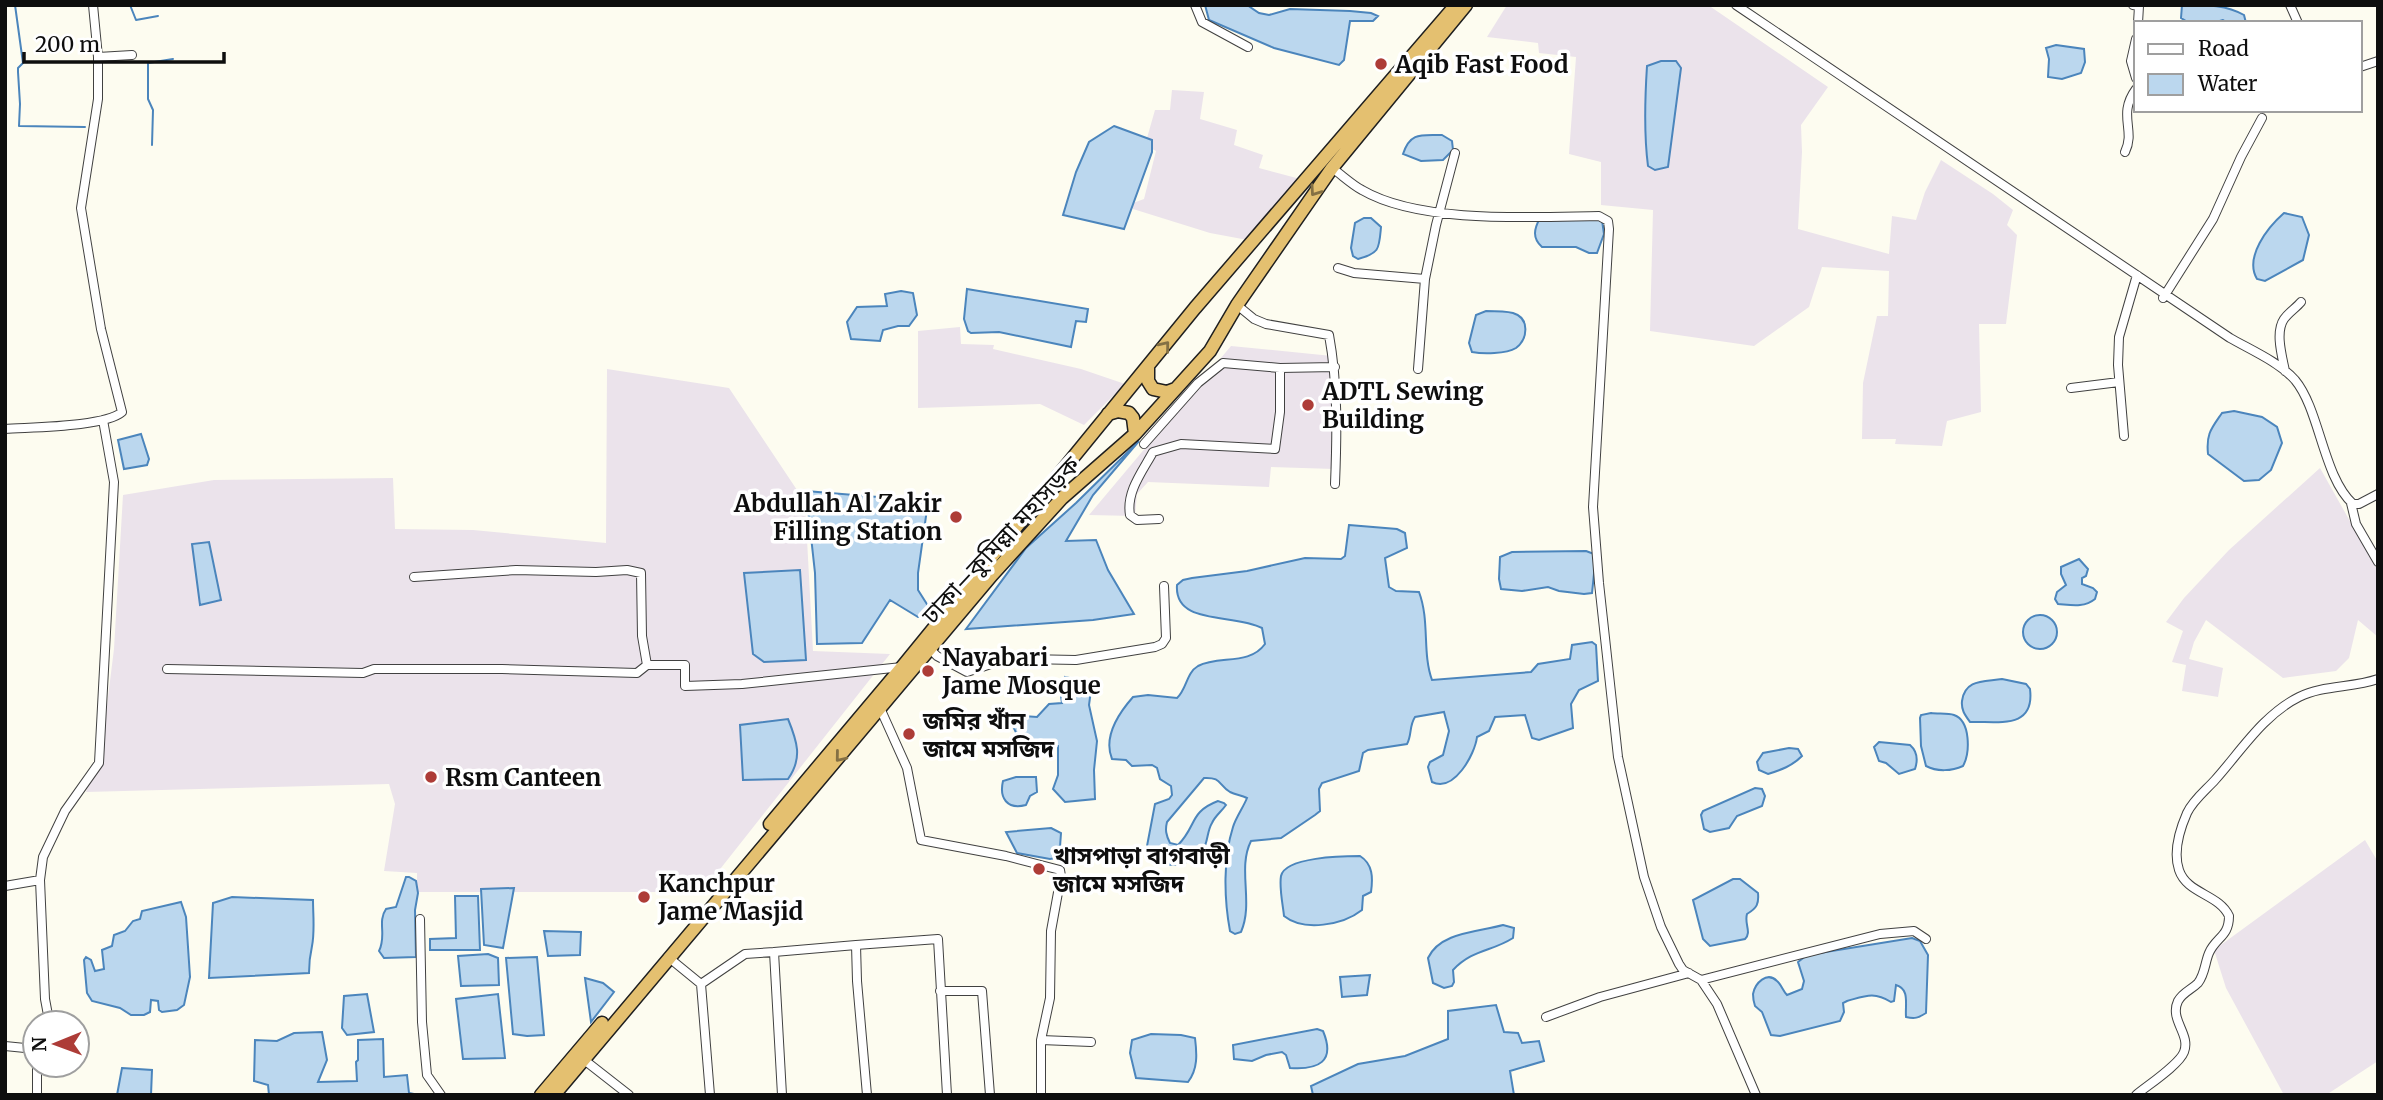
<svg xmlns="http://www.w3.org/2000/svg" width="2383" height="1100" viewBox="0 0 2383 1100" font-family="Merriweather,'Noto Sans Bengali',serif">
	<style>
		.industrial { fill: #ebe3eb }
		.water { fill: #bbd7ee; stroke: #4b85bc; stroke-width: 2 }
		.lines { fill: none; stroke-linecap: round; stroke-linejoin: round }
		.stream { stroke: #4b85bc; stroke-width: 2 }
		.minor-casing { stroke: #414141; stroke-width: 10 }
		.trunk-casing { stroke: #1f1f1f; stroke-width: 15 }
		.minor { stroke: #fff; stroke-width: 8 }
		.trunk { stroke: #e4c070; stroke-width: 12 }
		.oneway { stroke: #847044 }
		.poi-dot { fill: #ad3c37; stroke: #fff; stroke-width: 2.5 }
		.labels { text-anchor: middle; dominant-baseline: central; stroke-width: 7; stroke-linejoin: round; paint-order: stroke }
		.poi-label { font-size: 24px; font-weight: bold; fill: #0e0e0e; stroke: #fff; text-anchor: start }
		.street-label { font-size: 24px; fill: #0e0e0e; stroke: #fff }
	</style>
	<rect width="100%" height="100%" fill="#fdfcf0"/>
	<!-- industrial -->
	<path class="industrial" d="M1507,5H1708L1828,87L1801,125L1802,152L1798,229L1889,254L1892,216L1916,220L1925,192L1941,160L1993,194L2013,210L2007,225L2017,235L2006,324H1979L1981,412L1947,421L1942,446L1895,444L1896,439H1862L1863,383L1877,316H1888L1889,271L1822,267L1809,307L1754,346L1650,331L1653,210L1601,205V162L1569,154L1576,57L1539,53L1538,43L1487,37Z
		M1172,90L1204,92L1200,119L1237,130L1234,145L1263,155L1259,168L1304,180L1253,241L1210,233L1133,209V203L1144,199L1156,151L1145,145L1155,110H1170Z
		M960,327L961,344L994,345L993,349L1081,369L1125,384L1084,425L1040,404L918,408V331Z
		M1231,346L1332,356L1339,369L1334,429V469L1271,467L1269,487L1148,482L1137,494L1135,516L1089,515Z
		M607,369L729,388L805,502L813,651L890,654L702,892H417V873L384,871L395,804L389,784L86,792L103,737L114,649L123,495L214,480L393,478L395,529L473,530L606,543Z
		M2320,468L2378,571V637L2358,620L2349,658L2336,671L2283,678L2206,620L2194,642L2189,659L2223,668L2218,697L2182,691L2186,665L2172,662L2183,631L2166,622L2184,598L2229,550Z
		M2365,840L2378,862V1061L2326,1095H2284L2226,988L2214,950Z"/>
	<!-- water -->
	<path class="water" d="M1205,5H1247L1259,13L1269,15L1290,9L1350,11L1371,13L1378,16L1373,21H1350L1344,60L1339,65L1274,48L1209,20Z
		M2182,5C2204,5 2225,4 2244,15L2246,23H2228L2223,20C2212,24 2191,26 2181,18Z
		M2056,45L2084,49L2085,62L2081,73L2062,79L2048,77L2049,59L2046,48Z
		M1661,61H1676L1681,68L1668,167L1655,170L1648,166C1644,136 1645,97 1647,66Z
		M1114,126L1152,140V152L1124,229L1063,215L1076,172L1089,142Z
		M1442,135L1452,141L1453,150L1443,160L1421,161L1403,154C1410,132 1421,135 1442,135Z
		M2284,213L2302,217L2309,235L2303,260L2265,281L2257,279C2244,257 2268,227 2284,213Z
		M1546,217L1602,220L1604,234L1597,253H1589L1576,247H1542C1532,238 1534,229 1540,218Z
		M1364,218H1371L1381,227C1379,249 1380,253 1358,259L1353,256L1351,248L1355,223Z
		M967,289L1088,309L1086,322L1076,321L1071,347L999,332L971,333L968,331L964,319Z
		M901,291L913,293L917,315L909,326H898L883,330L880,341L851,339L847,322L857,307L887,306L885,294Z
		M1486,311C1494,311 1505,311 1513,313C1530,318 1528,339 1516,348C1506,354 1483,354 1472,352L1469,343L1476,315Z
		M2234,411L2262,417L2277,427L2282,443L2271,470L2259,480L2244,481L2208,454C2206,434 2211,429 2222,413Z
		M141,434L149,459L147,465L124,469L118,440Z
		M1139,441L1093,495L1066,541L1096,540L1108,570L1134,614L1093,620L966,629L1026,548L1076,503Z
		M806,491L902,499L915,496L928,502L918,573V590L930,609L925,616L918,617L890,600L862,643L817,644L815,573Z
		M1349,525L1397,529L1405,533L1407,548L1385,558L1389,587L1396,591L1419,592C1430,621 1422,653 1432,680L1531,672L1538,664L1570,659L1572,645L1592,642L1596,645L1598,681L1579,690L1571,704L1573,728L1539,740L1532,738L1525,715L1495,717L1489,731L1477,737C1475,754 1454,793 1432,782L1428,767L1430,762L1443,755L1449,731L1444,712L1415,717C1409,726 1412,735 1407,744L1368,750L1363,753L1359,771L1322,783L1319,789L1320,811L1315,815L1281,838L1251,841C1237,869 1254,902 1241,932L1235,934L1230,931C1224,899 1223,858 1233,827C1236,817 1243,808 1247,798C1241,795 1236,795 1230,792C1218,785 1222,777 1204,778L1167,822C1165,830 1166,835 1170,843L1178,845C1197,826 1189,812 1218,801L1224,803L1226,805C1221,812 1215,816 1212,823C1207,831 1208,842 1203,850C1195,864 1172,867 1158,863L1147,846L1155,804L1169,799L1172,795L1171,786L1160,779L1157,768L1152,765L1132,766L1126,760L1112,759C1103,737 1118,714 1133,697L1148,695L1177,698C1187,689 1186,673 1198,666C1219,655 1249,666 1265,644L1262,628C1234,613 1174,626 1177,585L1183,580L1192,578L1247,571L1305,558L1341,559L1345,556Z
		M209,542L221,600L200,605L192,544Z
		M1586,551L1594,554L1595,564L1592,593L1584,594L1559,591L1548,587L1522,591L1501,589L1499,579L1500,557L1512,552Z
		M2079,559L2088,569L2086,576L2082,578V584L2093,588L2097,592L2095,599C2084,608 2071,605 2058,604L2055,599L2057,592L2066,585L2061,574V567Z
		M800,570L806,660L764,662L753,654L744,573Z
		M2023 632a17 17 0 1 1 34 0a17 17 0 1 1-34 0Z
		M1065,677L1092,683L1089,705L1097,741L1094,770L1095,799L1065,802L1053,789L1058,775V746C1029,740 1017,749 1010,715L1037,717L1049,704L1062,703L1060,689Z
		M2002,679L2026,684L2030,689C2035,730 1998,721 1970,722C1965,715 1961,710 1962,701C1965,679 1984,682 2002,679Z
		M1931,713C1938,714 1948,713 1954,715C1971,721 1970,753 1963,766C1952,771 1937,772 1926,766L1921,746L1920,718L1921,715Z
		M788,719C797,741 803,758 788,779L743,780L740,725Z
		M1879,742L1910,745C1918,752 1918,760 1915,769L1899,774L1886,763L1879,761L1874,747Z
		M1789,748L1798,749L1802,756C1792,766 1781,770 1768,774L1759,770L1757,762L1763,753Z
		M1016,777H1036L1037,792L1030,796L1026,805C1007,810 999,798 1003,781Z
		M1755,788L1762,789L1765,796L1762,806L1737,816L1729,828L1710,832L1704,829L1701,815L1703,811Z
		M1051,828L1061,833L1060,847L1056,858L1050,859L1017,853L1006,832Z
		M1360,856C1373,864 1373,878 1371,892L1363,896L1362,910C1343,925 1304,932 1284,916C1283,905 1279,888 1281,876C1285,857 1343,856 1360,856Z
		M406,877H409L416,881L418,893L415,910L416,957L384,958L379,951C387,935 377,922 386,909L396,907Z
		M1733,879H1740L1758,893C1759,904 1757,908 1747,914C1744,924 1752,932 1745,939L1710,946L1703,939L1693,900Z
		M514,888L503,948L484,945L481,889Z
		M455,896H478L480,950H430V939L456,938Z
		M232,897L313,900C313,915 315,931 312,946C310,955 309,962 309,973L209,978L213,903Z
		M181,902L186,917L190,977L184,1005L177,1010L162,1012L159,1010L158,1001L151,1000L150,1012L144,1015H131L120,1008L92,1001L87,993L84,960L86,957L91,960L95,971L104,969L102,950L112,946L114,935L125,931L133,921L140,919L142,911Z
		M1503,925L1514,928L1513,938C1491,952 1473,949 1453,970L1454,982L1452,986L1444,988L1433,983L1428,958C1440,932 1478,932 1503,925Z
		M544,931L581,932L580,955L548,956Z
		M1912,938L1920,941L1928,955L1926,1013C1918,1018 1915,1019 1906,1017C1905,1004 1910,989 1896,985L1894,1001L1891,1002C1874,991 1865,996 1847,1001L1843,1003L1844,1012L1840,1021L1780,1036L1771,1035L1762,1012L1755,1006C1754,1003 1753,997 1753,994C1755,983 1767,971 1777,981C1781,984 1783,991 1787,995L1802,989L1804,981L1798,962L1807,955Z
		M488,954L498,958L499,985L461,986L458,956Z
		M537,957L544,1035L527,1036L513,1034L506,958Z
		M1370,975L1367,995L1342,997L1340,977Z
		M585,978L603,983L614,992L591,1022Z
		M367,994L374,1032L347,1035L342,1028L344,996Z
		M498,994L505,1058L463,1059L456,999Z
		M1496,1005L1504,1032L1518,1033L1522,1043L1539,1041L1544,1061L1510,1071L1514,1095H1313L1311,1086L1358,1064L1405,1056L1448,1039V1011Z
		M1317,1029L1323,1031C1336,1062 1318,1070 1290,1068L1286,1055L1282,1052L1266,1055L1252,1061L1234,1059L1233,1045Z
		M322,1032L327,1060L318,1082L357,1081L356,1062L358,1060V1040L383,1039L384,1077L407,1075L409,1093L419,1095H269L268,1085L254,1081L255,1040L277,1041L294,1033Z
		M1151,1034L1181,1035L1195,1038C1197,1054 1198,1069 1188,1082L1136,1078L1130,1053L1132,1040Z
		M122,1068L152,1070L151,1095H117Z"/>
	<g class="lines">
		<!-- stream -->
		<path class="stream" d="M15,5L23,63L18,68V72L20,104L19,126L85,127
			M130,5L136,20L158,16
			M152,145L153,110L148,99V63L173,59"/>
		<defs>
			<path id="minor" d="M1195,5L1202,22L1248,47
				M1736,5L2230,338C2251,350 2279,362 2295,380C2320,410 2323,477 2353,504H2359L2378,494
				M2133,5L2139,6L2138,23
				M2290,5L2298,23
				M2136,39L2131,61L2136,78
				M98,57L132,55
				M2360,67L2378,61
				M2125,152C2136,130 2117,115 2136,89
				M1332,168C1342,175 1351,184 1362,190C1420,224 1533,217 1599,216L1608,221L1609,229L1593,507L1599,583L1618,757L1644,877L1661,927L1679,964L1683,970L1701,980L1717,1004L1756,1095
				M1338,268L1354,273L1425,279
				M2163,298L2213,219L2241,157L2262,118
				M1237,305L1254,319L1266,324L1329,335C1338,384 1337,434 1335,484
				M1418,369L1425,279L1436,225L1455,153
				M2285,371C2282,356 2275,332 2284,319C2289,312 2296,308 2301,302
				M2071,388L2119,382
				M5,429C30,427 105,427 122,412L101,329L81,208L98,99V57L93,5
				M2124,436L2118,365L2119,337L2137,275
				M1144,444L1198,383L1223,363L1280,368L1335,367
				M2351,503L2356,524L2378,562
				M1159,519L1137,520L1130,515C1126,492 1142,472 1153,452L1181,444L1275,449L1280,412V368
				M414,577L516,570L596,572L627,570L641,573L642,636L647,665
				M930,649L937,656L967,672L1000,661L1025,659L1076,660L1155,647L1162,644L1166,638L1164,586
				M167,669L363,673L374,669H502L637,673L647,665H685V686L742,684L902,667
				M880,708L907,768L921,840L1006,856L1060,870L1061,876L1051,931L1050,998L1041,1040V1095
				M40,880L43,857L65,811L99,763L114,482L103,420
				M5,886L40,880L45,999L48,1015L46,1023
				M420,919L422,1022L427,1075L441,1095
				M856,945L938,939L947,1095
				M774,952L856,945L857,981L867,1095
				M668,957L701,984
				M1701,980L1880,934L1914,931L1926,939
				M940,991H982L990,1095
				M1546,1017L1600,997L1689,973
				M1041,1040L1091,1042
				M5,1046L35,1049
				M583,1059L629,1095
				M37,1095V1065
				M710,1095L701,984L745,954L774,952L782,1095
				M2136,1095C2148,1085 2179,1065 2184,1052C2191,1034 2169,1020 2178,1001C2183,992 2191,990 2198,983C2205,974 2205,962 2209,953C2216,937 2229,937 2229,916C2219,894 2187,894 2179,870C2173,852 2180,829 2187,813C2193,800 2206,790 2215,780C2241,751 2263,715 2299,697C2323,685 2352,688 2378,679"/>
			<path id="trunk" d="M1148,367V381L1153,389L1167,392L1175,389
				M1108,414L1118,411L1129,413L1133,418L1135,434
				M770,824L902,667L1195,308L1456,5
				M541,1095L602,1023
				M554,1095L992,575L1062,498L1135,434L1210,351L1237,305L1332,168L1466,5"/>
		</defs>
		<!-- minor casing -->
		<use href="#minor" class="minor-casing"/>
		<!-- trunk casing -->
		<use href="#trunk" class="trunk-casing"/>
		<!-- minor -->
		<use href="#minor" class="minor"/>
		<!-- trunk -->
		<use href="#trunk" class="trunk"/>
	</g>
	<!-- one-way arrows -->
	<defs><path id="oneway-chevron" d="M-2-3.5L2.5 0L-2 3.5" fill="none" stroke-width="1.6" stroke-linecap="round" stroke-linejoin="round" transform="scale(1.75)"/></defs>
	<g class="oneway">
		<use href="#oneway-chevron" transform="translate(1315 191) rotate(125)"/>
		<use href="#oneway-chevron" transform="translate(1165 346) rotate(-51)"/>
		<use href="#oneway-chevron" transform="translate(840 757) rotate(129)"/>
	</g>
	<!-- markers -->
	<g class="poi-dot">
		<circle cx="1381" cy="64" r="7"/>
		<circle cx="1308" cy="405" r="7"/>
		<circle cx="956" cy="517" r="7"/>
		<circle cx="928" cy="671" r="7"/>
		<circle cx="909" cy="734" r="7"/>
		<circle cx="431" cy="777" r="7"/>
		<circle cx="1039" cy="869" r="7"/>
		<circle cx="644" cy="897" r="7"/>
	</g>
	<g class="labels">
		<!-- poi labels -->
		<g class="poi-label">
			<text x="1395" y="64">Aqib Fast Food</text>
			<text x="1322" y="391">ADTL Sewing<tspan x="1322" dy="28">Building</tspan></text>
			<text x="942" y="503" text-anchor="end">Abdullah Al Zakir<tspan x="942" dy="28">Filling Station</tspan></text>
			<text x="942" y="657">Nayabari<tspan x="942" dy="28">Jame Mosque</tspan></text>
			<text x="923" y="720">জমির খাঁন<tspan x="923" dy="28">জামে মসজিদ</tspan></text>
			<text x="445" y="777">Rsm Canteen</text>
			<text x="1053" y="855">খাসপাড়া বাগবাড়ী<tspan x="1053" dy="28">জামে মসজিদ</tspan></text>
			<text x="658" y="883">Kanchpur<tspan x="658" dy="28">Jame Masjid</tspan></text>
		</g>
		<!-- street labels -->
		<g class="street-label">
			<text transform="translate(1001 540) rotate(-47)">ঢাকা–কুমিল্লা মহাসড়ক</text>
		</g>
	</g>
	<!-- border -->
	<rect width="2383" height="1100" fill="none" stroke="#0e0e0e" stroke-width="14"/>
	<!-- legend -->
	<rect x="2134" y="21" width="228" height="91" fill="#ffffff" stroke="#9f9f9f" stroke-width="2"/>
	<rect x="2148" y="44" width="35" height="10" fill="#ffffff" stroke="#9f9f9f" stroke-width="2"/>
	<text x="2198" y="56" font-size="21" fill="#0e0e0e">Road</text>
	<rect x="2148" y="74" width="35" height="21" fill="#bbd7ee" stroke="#9f9f9f" stroke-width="2"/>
	<text x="2198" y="91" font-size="21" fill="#0e0e0e">Water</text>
	<!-- north arrow -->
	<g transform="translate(56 1044) rotate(269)"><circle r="33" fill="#ffffff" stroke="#9f9f9f" stroke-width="2"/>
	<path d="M0-5L12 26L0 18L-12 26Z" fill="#ad3c37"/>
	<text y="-10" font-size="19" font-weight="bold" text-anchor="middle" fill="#0e0e0e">N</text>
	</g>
	<!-- scale -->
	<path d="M24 52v10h200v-10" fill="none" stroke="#0e0e0e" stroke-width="3.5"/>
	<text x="35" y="52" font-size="21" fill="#0e0e0e" stroke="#ffffff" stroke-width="5" paint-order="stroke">200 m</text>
</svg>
